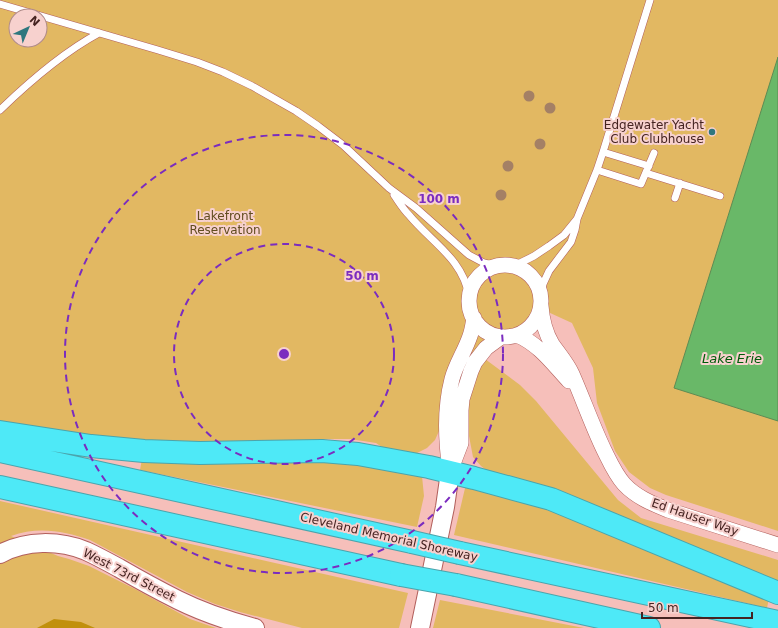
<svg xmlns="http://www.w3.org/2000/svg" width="778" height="628" viewBox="0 0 778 628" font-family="'DejaVu Sans',sans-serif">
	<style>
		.green { fill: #e2b862; fill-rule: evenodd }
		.forest { fill: #c1900c }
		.water { fill: #69b868; stroke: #5e8b53 }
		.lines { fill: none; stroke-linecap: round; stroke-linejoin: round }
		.service-casing { stroke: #b25f5c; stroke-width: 8 }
		.minor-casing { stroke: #b25f5c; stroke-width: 16 }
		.tertiary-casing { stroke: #b25f5c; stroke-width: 20 }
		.motorway-casing { stroke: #4ba4ac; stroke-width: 24 }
		.service { stroke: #fff; stroke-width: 7 }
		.minor { stroke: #fff; stroke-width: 15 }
		.tertiary { stroke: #fff; stroke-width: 18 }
		.motorway { stroke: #4ee9f7; stroke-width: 22 }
		.motorway-bridge-casing { stroke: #4ba4ac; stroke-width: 24; stroke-linecap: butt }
		.motorway-bridge { stroke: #4ee9f7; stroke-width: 22 }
		.tree { fill: #a48065 }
		.ring { fill: none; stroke: #7b2cbf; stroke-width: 2; stroke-dasharray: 7 5 }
		.poi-dot { fill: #2e777e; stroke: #f7d1ce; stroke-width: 1.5 }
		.labels { text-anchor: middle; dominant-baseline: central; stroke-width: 4; stroke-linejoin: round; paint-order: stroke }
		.poi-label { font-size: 12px; fill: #452321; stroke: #f7d1ce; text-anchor: end }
		.park-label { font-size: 12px; fill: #614c1f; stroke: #f7d1ce }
		.street-label { font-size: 12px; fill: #452321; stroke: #f7d1ce }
		.water-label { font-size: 13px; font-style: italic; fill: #005b0a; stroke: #f7d1ce }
		.centre { fill: #7b2cbf; stroke: #f7d1ce; stroke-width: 2 }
		.ring-label { font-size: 12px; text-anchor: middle; font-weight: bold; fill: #7b2cbf; stroke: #f7d1ce; stroke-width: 4; stroke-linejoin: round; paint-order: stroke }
	</style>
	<rect width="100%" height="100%" fill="#f6bfba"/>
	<!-- green -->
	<path class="green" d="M0,0H778V531L666,495L650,488L629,472L615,451L597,403L593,368L572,323L537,307L519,328L498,346L447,377L439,431L435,440L427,448L417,453L408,455L391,453L376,443L350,439H327L256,445L144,444L0,424ZM16,16H40V40H16Z
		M485,359L520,385L536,401L618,500L641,518L778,560V585L490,473L481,466L473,457L469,436L468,403L475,376Z
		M142,459H325L422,476L424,496L417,527L140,470Z
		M466,484L513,494L769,598L767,608L454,535Z
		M0,501L408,593L399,628H302L240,612L215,604L187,592L90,540C64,531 38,526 11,536L58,556L69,559L89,566L137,590L190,619L216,628H0Z
		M440,600L584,628H433Z"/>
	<!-- forest -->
	<path class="forest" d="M54,619L81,622L95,628H37Z"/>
	<!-- water -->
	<path class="water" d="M778,57V421L674,388Z"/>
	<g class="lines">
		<defs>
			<path id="service" d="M0,4L158,50L197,62L223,72L252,86L296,111L318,126L343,145L389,188L416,208L469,255L484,263L497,266
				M0,110C30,81 62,53 99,33
				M603,152L649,166
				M597,170L641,184L654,153
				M646,173L720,196
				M394,195C399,202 403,209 409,215C431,242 463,259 469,296
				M675,198L680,183
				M507,265L520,263L534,256L549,246L564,235L577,219
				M541,297L543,284L549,271L571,242L575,230L577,219L597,170L603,152L650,0"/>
			<path id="minor" d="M469 301a36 36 0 1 1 72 0a36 36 0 1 1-72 0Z
				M541,306C542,320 545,332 552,344C559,354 567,363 572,374C583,399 592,425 604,450C610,462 615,474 624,484C636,497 651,503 668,510L778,545
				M517,335C540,345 552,363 569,381
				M451,469L461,443V410L462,399L471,371L475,362L486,348L501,337
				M450,472C446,441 444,410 452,379C456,364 465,351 470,336C472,331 473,324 474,318"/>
			<path id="tertiary" d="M0,554C26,540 59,540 86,551C97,556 108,562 119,568C138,579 158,590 178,600C202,612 229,621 255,628
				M420,628L445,507L450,472"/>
			<path id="motorway" d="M0,432L91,446L144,451L200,453L322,451L358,454L429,467L474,478L551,499L778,593
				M0,451L412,542
				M0,487L401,575
				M460,553L778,622
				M456,585L649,628"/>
		</defs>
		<!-- service casing -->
		<use href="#service" class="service-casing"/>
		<!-- minor casing -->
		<use href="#minor" class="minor-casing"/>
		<!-- tertiary casing -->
		<use href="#tertiary" class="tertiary-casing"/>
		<!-- motorway casing -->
		<use href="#motorway" class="motorway-casing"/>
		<!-- service -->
		<use href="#service" class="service"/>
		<!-- minor -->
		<use href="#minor" class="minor"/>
		<!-- tertiary -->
		<use href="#tertiary" class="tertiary"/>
		<!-- motorway -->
		<use href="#motorway" class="motorway"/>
		<defs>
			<path id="motorway-bridge" d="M412,542L460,553
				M401,575L456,585"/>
		</defs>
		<!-- motorway-bridge casing -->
		<use href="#motorway-bridge" class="motorway-bridge-casing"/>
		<!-- motorway-bridge -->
		<use href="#motorway-bridge" class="motorway-bridge"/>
	</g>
	<!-- trees -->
	<g class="tree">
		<circle cx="529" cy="96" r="5.5"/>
		<circle cx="550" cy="108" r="5.5"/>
		<circle cx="540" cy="144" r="5.5"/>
		<circle cx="508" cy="166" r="5.5"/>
		<circle cx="501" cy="195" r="5.5"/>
	</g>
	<!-- distance rings -->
	<g class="ring">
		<circle cx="284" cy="354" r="110"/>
		<circle cx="284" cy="354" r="219"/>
	</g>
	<!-- markers -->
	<circle class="poi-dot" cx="712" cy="132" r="4"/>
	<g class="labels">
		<!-- poi labels -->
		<g class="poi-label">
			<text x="704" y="125">Edgewater Yacht<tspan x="704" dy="14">Club Clubhouse</tspan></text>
		</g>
		<!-- park labels -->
		<g class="park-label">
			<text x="225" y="216">Lakefront<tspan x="225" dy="14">Reservation</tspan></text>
		</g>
		<!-- street labels -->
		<g class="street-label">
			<text transform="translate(695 517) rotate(19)">Ed Hauser Way</text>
			<text transform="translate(389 537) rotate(13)">Cleveland Memorial Shoreway</text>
			<text transform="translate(129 575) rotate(27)">West 73rd Street</text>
		</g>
		<!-- water labels -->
		<g class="water-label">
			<text x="732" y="358">Lake Erie</text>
		</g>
	</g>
	<circle cx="284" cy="354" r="6" class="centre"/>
	<g class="ring-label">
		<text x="439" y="203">100 m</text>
		<text x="362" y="280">50 m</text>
	</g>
	<!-- north arrow -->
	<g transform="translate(28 28) rotate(44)"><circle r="19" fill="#f7d1ce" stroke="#b08b89"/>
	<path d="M0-3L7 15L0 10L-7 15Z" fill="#2e777e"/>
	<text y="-6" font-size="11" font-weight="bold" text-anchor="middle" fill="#452321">N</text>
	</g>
	<!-- scale -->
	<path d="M642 612v6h110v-6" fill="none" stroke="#452321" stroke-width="2"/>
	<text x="648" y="612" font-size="12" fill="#452321" stroke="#f7d1ce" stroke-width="3" paint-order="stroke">50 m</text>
</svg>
